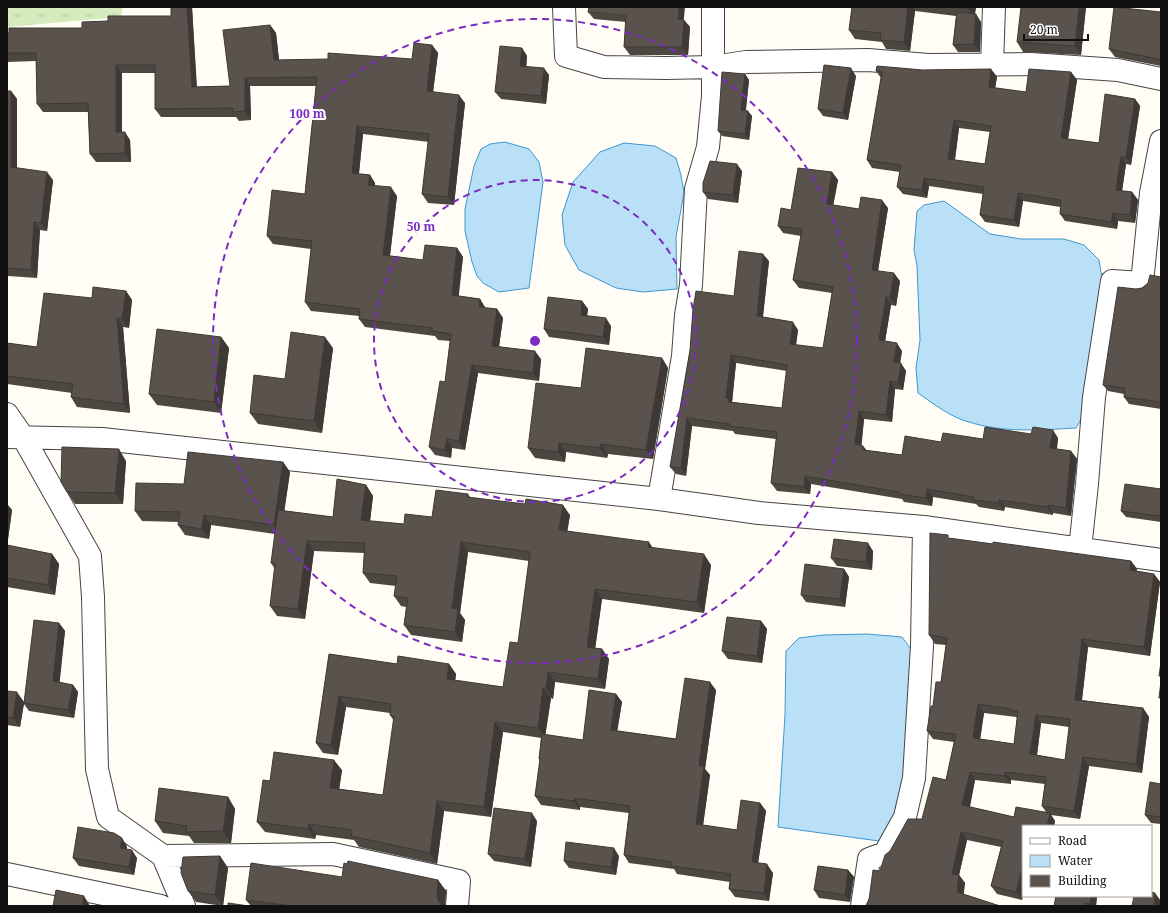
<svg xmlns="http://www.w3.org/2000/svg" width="1168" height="913" viewBox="0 0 1168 913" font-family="'Noto Serif',serif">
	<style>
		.park { fill: url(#park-tufts) }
		.water { fill: #b9e0f7; stroke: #3f96cf }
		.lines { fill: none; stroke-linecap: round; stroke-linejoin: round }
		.minor-casing { stroke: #444; stroke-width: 24 }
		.minor { stroke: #fff; stroke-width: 22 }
		.wall { fill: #4d4742; fill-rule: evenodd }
		.shaded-wall { fill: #3f3936 }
		.building { fill: #5a524d; stroke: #3f3936; fill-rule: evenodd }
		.ring { fill: none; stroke: #7b2cbf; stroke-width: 2; stroke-dasharray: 7 5 }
		.centre { fill: #7b2cbf; stroke: #fff; stroke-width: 2 }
		.ring-label { font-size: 12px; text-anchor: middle; font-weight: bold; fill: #7b2cbf; stroke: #fff; stroke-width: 4; stroke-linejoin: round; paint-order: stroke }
	</style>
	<defs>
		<pattern id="park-tufts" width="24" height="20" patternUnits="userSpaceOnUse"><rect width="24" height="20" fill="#d5ebbd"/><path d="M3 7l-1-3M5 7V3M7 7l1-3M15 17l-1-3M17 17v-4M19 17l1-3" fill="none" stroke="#b6c8a1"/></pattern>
	</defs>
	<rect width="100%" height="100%" fill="#fffdf5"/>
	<!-- park -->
	<path class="park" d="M7,7H123L121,17L7,27Z"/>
	<!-- water -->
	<path class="water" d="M505,142L529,149L539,162L543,182L529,288L499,292L483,283L477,276L472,262L465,231V209L474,166L481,149L490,144Z
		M624,143L655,146L676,158L681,175L684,193L676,237L677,289L643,292L616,288L579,270L565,245L562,215L573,182L600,152Z
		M944,201L990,234L1021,239H1064L1084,245L1099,260L1102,278L1084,414L1076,428C1040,430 1004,433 969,422C950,417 934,404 918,393L916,368L920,340L917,266L914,250L917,211L924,205Z
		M867,634L902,637L916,656L909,758L897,814L886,842L778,827L785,715L786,651L799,638L823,635Z"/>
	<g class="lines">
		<defs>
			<path id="minor" d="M564,7L566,56L604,67L666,68L713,67L746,62L868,60L928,65L1031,64L1118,70L1161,79
				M992,65L994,7
				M7,414L23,437L90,556L93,597L97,769L108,817L163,856L184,906
				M7,437L102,439L659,499L759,513L924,527L1161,560
				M659,499L683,356L686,315L691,285L696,189L708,147L713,96V7
				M1080,549L1087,484L1094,397L1112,281L1142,283L1151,193L1161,141
				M163,856L333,854L459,881L457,906
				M7,874L161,906
				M862,906L869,859L885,853L905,817L914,778L922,646L924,527"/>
		</defs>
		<!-- minor casing -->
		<use href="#minor" class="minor-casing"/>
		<!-- minor -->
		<use href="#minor" class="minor"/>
	</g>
	<!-- wall -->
	<path class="wall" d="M171,7H192L197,87L230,86L270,25L276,33L279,60L412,59L432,45L438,53L433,92L465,103L454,205L428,203L422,194L429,142L363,134L359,174L370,175L375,183V186L397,196L390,256L423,260L457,248L463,257L458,296L480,299L485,308L497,309L503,318L499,346L541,359L539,381L478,373L465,450L452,448L451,458L435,455L429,447L445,382L450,341L438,340L435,336L365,327L359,319V316L311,311L305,302L311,249L273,244L267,236L305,194L316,86H250L251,120L239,121L236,117H161L155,109V73H122V132L130,140L131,162H96L90,154L88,112H43L37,104L36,61L7,62V33L82,28L108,21L171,16Z
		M233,7H266V8Z
		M852,7H976L975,14L981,22L980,52H958L953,45L956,16L915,11L910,51L886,49L882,42L855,39L849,30Z
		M1086,7L1081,55L1023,52L1017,42Z
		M588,12L684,20L690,27L688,55H630L624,47L626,22L594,19Z
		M1161,12V66L1115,57L1109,49Z
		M522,48L527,56L526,66L549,75L546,104L501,99L495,92Z
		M991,69L997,77L995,88L1026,92L1071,72L1077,80L1068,139L1099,143L1135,99L1140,106L1131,165L1126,164L1122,191L1132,192L1138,200L1135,223L1118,221L1117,229L1065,221L1060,214V207L1023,201L1019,227L985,222L980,215L983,194L929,186L927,198L903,194L897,187L900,172L872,168L867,160L881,78L876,71L923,70ZM959,128L990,132L985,164L955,160Z
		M745,74L749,80L746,110L752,116L749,140L722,136L718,131Z
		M856,76L848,120L823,116L818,109Z
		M7,91H11L17,99V168L53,180L47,231L40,230L37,278L8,276L7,275Z
		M742,171L738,203L708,199L703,192Z
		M832,172L838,180L833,205L859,209L888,208L878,271L900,281L896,306L891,305L885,341L902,351L900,363L906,371L903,390L895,389L892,422L864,419L861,445L863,446L866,450L902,455L941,442L983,439L1058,438L1057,449L1071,451L1077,459L1071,516L1053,513V515L1005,507L1004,511L979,507L976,504L933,497L932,506L904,502L902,499L811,484L810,494L777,491L771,483L776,439L735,434L733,431L692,426L686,476L676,474L670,467L690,350L734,296L769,261L763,317L798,330L796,345L823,348L832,293L799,288L793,280L801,236L783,233L778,226L791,210ZM736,363L787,371L782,408L732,402Z
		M1161,277V409L1129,404L1124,397V394L1108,391L1103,385L1136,289L1142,288Z
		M126,291L132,300L129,328L123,327L130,413L77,407L71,397L72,393L7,384V343L37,347L92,298Z
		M582,301L588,309L587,316L611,326L609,345L549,337L544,329Z
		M221,337L229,348L221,413L157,405L149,394Z
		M333,348L322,433L258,424L250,413L285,379Z
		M662,358L668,368L653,459L608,454L607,458L566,452L565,462L535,458L528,448L581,388Z
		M126,461L123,504H75L67,492Z
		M283,462L290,472L284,511L333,517L366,485L373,496L370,521L404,524L432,517L468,494L470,497L570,515L567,531L652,547L711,565L704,613L602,599L595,648L602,649L609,659L605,689L555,682L553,699L551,698L545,735L583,740L616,694L622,702L617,731L676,739L716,690L705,769L710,775L703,825L737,830L760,803L766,811L758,863L773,873L769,901L735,897L729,889L730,882L677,874L674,869L629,863L624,855L629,813L580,807V810L541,805L535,796L540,761L539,759L541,738L503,732L491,817L444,811L437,864L359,847L354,840L316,835L315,839L265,832L257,822L270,781L342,770L339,789L383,795L394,721L390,715V713L346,707L338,755L323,753L316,743L329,654L397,664H449L456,674L455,681L503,687L518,643L529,561L468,552L460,613L465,620L462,642L411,635L404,625L406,607L401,606L394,596L396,586L370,583L363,573L364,553L314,551L305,619L277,616L270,606L275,569L271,563L275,534L211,525L209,539L185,535L178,525L179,522L142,521L135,511L184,484Z
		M1161,489V522L1126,517L1121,511Z
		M7,504L12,510L7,546L52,554L59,564L55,595L7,587Z
		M950,538L993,544L1131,561L1137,569L1136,571L1154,574L1160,582L1150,656L1088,647L1082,700L1143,708L1149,717L1142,773L1089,766L1080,819L1051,815L1055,821L1054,826H1023L1022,900L997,894L991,886L1001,847L967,840L959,875L965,883L963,894L1000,906H865L866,905L880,871L890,851L922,819L946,780L954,742L933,739L927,731L933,706L941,682L946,645L935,644L929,635ZM984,713L1016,717L1017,718L1014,744L980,739ZM1041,723L1069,727L1065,760L1037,755ZM975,780L1011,784V780L1045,784L1042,806L1046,812L1014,817L970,807Z
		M873,551L872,570L837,566L831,558Z
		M844,569L849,577L845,607L806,602L801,595Z
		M761,621L767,629L762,663L728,659L722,651Z
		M59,623L65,631L59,682L73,685L78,692L74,718L29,711L24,704L20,727L7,725V691L24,702Z
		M1161,784V824L1151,823L1145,815Z
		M228,797L235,809L231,843H194L189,836L163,833L155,821Z
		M537,821L531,867L494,861L488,854Z
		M127,846V849L137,858L134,875L79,866L73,858Z
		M220,856L228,868L223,906L196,902L188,891Z
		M619,856L616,875L569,868L564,861Z
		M848,870L854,877L850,902L819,898L814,890Z
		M342,877L438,880L446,891L445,906H251L246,900Z
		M1056,896H1097L1096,906H1054Z"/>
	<!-- shaded-wall -->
	<path class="shaded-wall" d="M187,7H192L197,95L192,87Z
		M679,7H685L683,27L678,19Z
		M908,7H912L915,11L910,51L904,42Z
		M968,7H976L974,18L968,9Z
		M1079,7H1086L1081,55L1075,46Z
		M976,14L981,22L980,52L974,44Z
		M684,20L690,27L688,55L682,47Z
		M270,25L276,33L280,68L274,60Z
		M432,45L438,53L432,100L427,91Z
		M522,48L527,56L526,73L520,66Z
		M116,65L122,73V140L116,132Z
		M544,68L549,75L546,104L541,96Z
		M851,68L856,76L848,120L843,113Z
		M991,69L997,77L994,94L989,87Z
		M1071,72L1077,80L1067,146L1061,138Z
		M745,74L749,80L745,116L741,110Z
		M245,78L250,86L251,120L245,111Z
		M11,91L17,99V176L11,167Z
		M459,95L465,103L454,205L448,197Z
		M1135,99L1140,106L1131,165L1126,157Z
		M748,111L752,116L749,140L745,134Z
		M954,120L959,128L954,166L948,159Z
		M357,126L363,134L358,181L352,173Z
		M125,132L130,140L131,162L125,153Z
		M1121,157L1126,164L1121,198L1116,190Z
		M737,164L742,171L738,203L733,195Z
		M47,172L53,180L47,231L41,223Z
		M832,172L838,180L832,212L827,204Z
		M370,175L375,183L374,193L368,185Z
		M924,178L929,186L927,198L922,190Z
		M391,187L397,196L389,263L383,255Z
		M1132,192L1138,200L1135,223L1130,215Z
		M1018,193L1023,201L1019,227L1014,220Z
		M882,200L888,208L877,277L872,270Z
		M1113,213L1118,221L1117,229L1111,222Z
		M34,222L40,230L37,278L31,270Z
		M457,248L463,257L458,303L452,295Z
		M763,254L769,261L762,324L757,316Z
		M894,273L900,281L896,306L890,298Z
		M126,291L132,300L129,328L122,319Z
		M886,297L891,305L884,348L879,340Z
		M480,299L485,307V315L479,307Z
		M582,301L588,309L586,322L581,315Z
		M497,309L503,318L498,354L492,346Z
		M117,318L123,327L130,413L124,404Z
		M606,318L611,326L609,345L603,337Z
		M793,322L798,330L795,352L790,344Z
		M221,337L229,348L221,413L214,402Z
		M325,337L333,348L322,433L314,421Z
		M897,343L902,351L899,369L894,362Z
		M535,351L541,359L539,381L533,373Z
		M731,355L736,363L732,403L734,410L726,398Z
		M662,358L668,368L653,459L646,450Z
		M901,363L906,371L903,390L898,383Z
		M472,365L478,373L465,450L459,441Z
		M890,381L895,389L892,422L886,415Z
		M859,411L864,419L861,452L855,444Z
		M687,418L692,426L686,476L681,468Z
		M1053,430L1058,438L1056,455L1050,448Z
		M447,439L452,448L451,458L445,450Z
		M559,443L566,452L565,462L558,452Z
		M601,444L608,454L607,458L600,448Z
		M863,446L869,453L863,450Z
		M119,449L126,461L123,504L115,493Z
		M1071,451L1077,459L1071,516L1066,508Z
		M283,462L290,472L281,535L274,525Z
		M805,476L811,484L810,494L804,487Z
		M366,485L373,496L369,530L361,520Z
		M927,489L933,497L932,506L926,498Z
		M999,500L1005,507L1004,511L999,503Z
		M7,504L12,510L7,547Z
		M563,505L570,515L566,540L559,530Z
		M1048,505L1053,513V515L1047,507Z
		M204,515L211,525L209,539L202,529Z
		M307,541L314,551L305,619L298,609Z
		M461,542L468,552L460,613L465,620L462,642L455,632L452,608Z
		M649,542L656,553L648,547Z
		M868,543L873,551L872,570L866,562Z
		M52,554L59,564L55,595L48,585Z
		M704,554L711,565L704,613L697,602Z
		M1131,561L1137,569L1135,579L1130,570Z
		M844,569L849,577L845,607L840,599Z
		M1154,574L1160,582L1150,656L1144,647Z
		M595,589L602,599L594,657L587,647Z
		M761,621L767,629L762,663L757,656Z
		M59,623L65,631L59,689L53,681Z
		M1082,639L1088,647L1081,708L1075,700Z
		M602,649L609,659L605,689L598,679Z
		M449,664L456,674L454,690L447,679Z
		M548,672L555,682L553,699L546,688Z
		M710,682L716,690L705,769L710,775L702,833L696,824L699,766Z
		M73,685L78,692L74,718L68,710Z
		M543,688L551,698L545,738L538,728Z
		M17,692L24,702L20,727L13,718Z
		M616,694L622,702L616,739L611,730Z
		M339,696L346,707L338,755L331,745Z
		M978,704L984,713L979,747L973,738Z
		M1143,708L1149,717L1142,773L1136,764Z
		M1036,715L1041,723L1036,763L1030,754Z
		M495,722L503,732L491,817L484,807Z
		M1083,757L1089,766L1080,819L1074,811Z
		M334,760L342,770L338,798L330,788Z
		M970,772L975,780L968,814L962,805Z
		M1005,772L1011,780V784L1005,776Z
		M228,797L235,809L231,843L223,831Z
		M575,798L580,807V810L574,801Z
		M437,801L444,811L437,864L430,853Z
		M760,803L766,811L757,870L752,862Z
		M532,813L537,821L531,867L525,859Z
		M1050,813L1055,821L1054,826H1047Z
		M309,824L316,835L315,839L308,829Z
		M961,832L967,840L959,875L965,883L963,901L957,892L952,874Z
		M122,838L127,846L126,856L120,848Z
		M614,848L619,856L616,875L611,867Z
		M132,850L137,858L134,875L129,867Z
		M220,856L228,868L223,906L215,895Z
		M767,864L773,873L769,901L764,893Z
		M1023,865V896L1022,900L1016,892Z
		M848,870L854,877L850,902L845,895Z
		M438,880L446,891L445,906H441L438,900L437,895Z
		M1155,893L1161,901L1160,906H1154Z
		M84,896L89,904V906H82Z
		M1091,896H1097L1096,906H1091L1090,904Z"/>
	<!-- building -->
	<path class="building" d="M171,7H187L192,87L230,86L223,30L270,25L274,60L328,59V53L412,59L414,43L432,45L427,91L459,95L448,197L422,194L429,134L357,126L352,173L370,175L368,185L391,187L383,255L423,260L425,245L457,248L452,295L480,299L479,307L497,309L492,346L535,351L533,373L472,365L459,441L447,439L445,450L429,447L440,381L445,382L451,334L432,331V328L359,319L360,309L305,302L312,241L267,236L272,190L305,194L317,77L245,78V111L233,112V108L155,109V65H116V132H125V153L90,154L88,103L37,104L36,53H7V33H9V28H82V22L108,21V16H171Z
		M589,7H679L678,19L684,20L682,47H624L626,15L588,12Z
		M852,7H908L904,42L880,40L881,33L849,30Z
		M954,7H968V9Z
		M1021,7H1079L1075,46L1017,42Z
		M1114,7L1161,12V60L1158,59L1109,49Z
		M957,12L976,14L974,44L953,45Z
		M500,46L522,48L520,66L544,68L541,96L495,92Z
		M824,65L851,68L843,113L818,109Z
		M877,66L923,70L991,69L989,87L1026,92L1029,69L1071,72L1061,138L1099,143L1105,94L1135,99L1126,157H1121L1116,190L1132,192L1130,215L1113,213L1111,222L1060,214L1061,200L1018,193L1014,220L980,215L984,187L924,178L922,190L897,187L901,165L867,160L882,72L876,71ZM954,120L991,126L985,164L948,159Z
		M722,72L745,74L741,110L748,111L745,134L718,131Z
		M7,91H11V167L47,172L41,223L34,222L31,270L7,268Z
		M710,161L737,164L733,195L703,192V183Z
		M798,168L832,172L827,204L859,209L861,197L882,200L872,270L894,273L890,298L886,297L879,340L897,343L894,362L901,363L898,383L890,381L886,415L859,411L855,444L863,446V450L902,455L905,436L941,442L943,433L983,439L985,427L1031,434L1033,427L1053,430L1050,448L1071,451L1066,508L1048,505L1047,507L999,500V503L973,500L974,497L927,489L926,498L899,494V492L805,476L804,487L771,483L777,432L730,426V424L687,418L681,468L670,467L690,350L693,309L696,291L734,296L739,251L763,254L757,316L793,322L790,344L823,348L833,287L793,280L802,229L778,226L781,208L791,210ZM731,355L787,365L782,408L728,402L729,399L726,398Z
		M1150,275L1161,277V402L1124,397L1125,388L1103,385L1118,287L1136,289L1142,288L1148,283Z
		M93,287L126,291L122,319L117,318L124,404L71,397L73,384L7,376V343L37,347L44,293L92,298Z
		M548,297L582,301L581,315L606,318L603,337L544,329Z
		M157,329L221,337L214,402L149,394Z
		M291,332L325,337L314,421L250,413L254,375L285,379Z
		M586,348L662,358L646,450L601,444L600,448L559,443L558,452L528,448L536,383L581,388Z
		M62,447L119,449L115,493L67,492L61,482Z
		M188,452L283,462L274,525L204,515L202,529L178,525L180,512L135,511L136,483L184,484Z
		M337,479L366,485L361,520L404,524L405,514L432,517L436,490L468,494L467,497L525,504L526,499L563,505L559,530L649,542L648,547L704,554L697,602L595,589L587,647L602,649L598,679L548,672L546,688H543L538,728L495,722L484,807L437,801L430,853L351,836L352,830L309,824L308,829L257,822L263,780L270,781L274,752L334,760L330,788L383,795L394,716L390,715L391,704L339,696L331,745L316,743L329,654L397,664L398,656L449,664L447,679L503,687L510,642L518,643L530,552L461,542L452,608L458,609L455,632L404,625L408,598L394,596L397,576L363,573L365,543L307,541L298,609L270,606L275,564L271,563L278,510L333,517Z
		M1125,484L1161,489V516L1121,511Z
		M930,533L948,535V538L993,544V542L1131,561L1130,570L1154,574L1144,647L1082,639L1075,700L1143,708L1136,764L1083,757L1074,811L1042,806L1046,777L1005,772V776L970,772L962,805L1014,817L1016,807L1050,813L1047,826H1023V865L1016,892L991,886L1003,841L961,832L952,874L959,875L957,892L1000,906H865L866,905L869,900L873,870L880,871L885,855L890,851L908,819H922L933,777L946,780L956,734L927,731L931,706H933L936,682H941L947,638L929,635ZM978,704L1012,709V711H1018L1014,744L973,738ZM1036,715L1070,719L1065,760L1030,754Z
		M834,539L868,543L866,562L831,558Z
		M7,545L52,554L48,585L7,578Z
		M805,564L844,569L840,599L801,595Z
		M727,617L761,621L757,656L722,651Z
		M34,620L59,623L53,681L73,685L68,710L24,703Z
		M1161,662V676H1159Z
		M685,678L710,682L699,766H704L696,824L737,830L741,800L760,803L752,862L767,864L764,893L729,889L731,874L671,866L672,862L624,855L630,806L575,798L574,801L535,796L540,759H539L542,734L583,740L589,690L616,694L611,730L676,739Z
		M1161,681V698H1159Z
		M7,691L17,692L13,718L7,717Z
		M1150,782L1161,784V817L1145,815Z
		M159,788L228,797L223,831L186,832L187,826L155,821Z
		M494,808L532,813L525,859L488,854Z
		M78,827L114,833L122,838L120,848L132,850L129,867L73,858Z
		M566,842L614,848L611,867L564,861Z
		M220,856L215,895L188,891L181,873L183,857Z
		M348,861L438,880L437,895L438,900L441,904V906H292L246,900L251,863L342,877L344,863L347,864Z
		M818,866L848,870L845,895L814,890Z
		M56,890L84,896L82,906H53Z
		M1151,892L1155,893L1154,906H1132L1134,896H1151Z
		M1056,896H1091L1090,904L1085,903V906H1054Z
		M228,903L249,906H228Z"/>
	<!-- distance rings -->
	<g class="ring">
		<circle cx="535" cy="341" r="161"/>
		<circle cx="535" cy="341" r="322"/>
	</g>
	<circle cx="535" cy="341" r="6" class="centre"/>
	<g class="ring-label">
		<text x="307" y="118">100 m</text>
		<text x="421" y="231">50 m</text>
	</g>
	<!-- border -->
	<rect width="1168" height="913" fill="none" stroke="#111111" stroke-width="16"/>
	<!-- legend -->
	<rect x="1022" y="825" width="130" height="72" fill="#ffffff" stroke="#a0a0a0"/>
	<rect x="1030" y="838" width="20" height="6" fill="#ffffff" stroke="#a0a0a0"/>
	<text x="1058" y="845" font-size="12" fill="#111111">Road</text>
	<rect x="1030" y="855" width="20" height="12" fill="#b9e0f7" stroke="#a0a0a0"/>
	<text x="1058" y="865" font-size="12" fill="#111111">Water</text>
	<rect x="1030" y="875" width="20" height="12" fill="#5a524d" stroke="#a0a0a0"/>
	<text x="1058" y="885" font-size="12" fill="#111111">Building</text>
	<!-- scale -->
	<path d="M1024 34v6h64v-6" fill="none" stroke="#111111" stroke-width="2"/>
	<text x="1030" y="34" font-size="12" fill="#111111" stroke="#ffffff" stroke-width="3" paint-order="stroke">20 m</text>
</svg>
